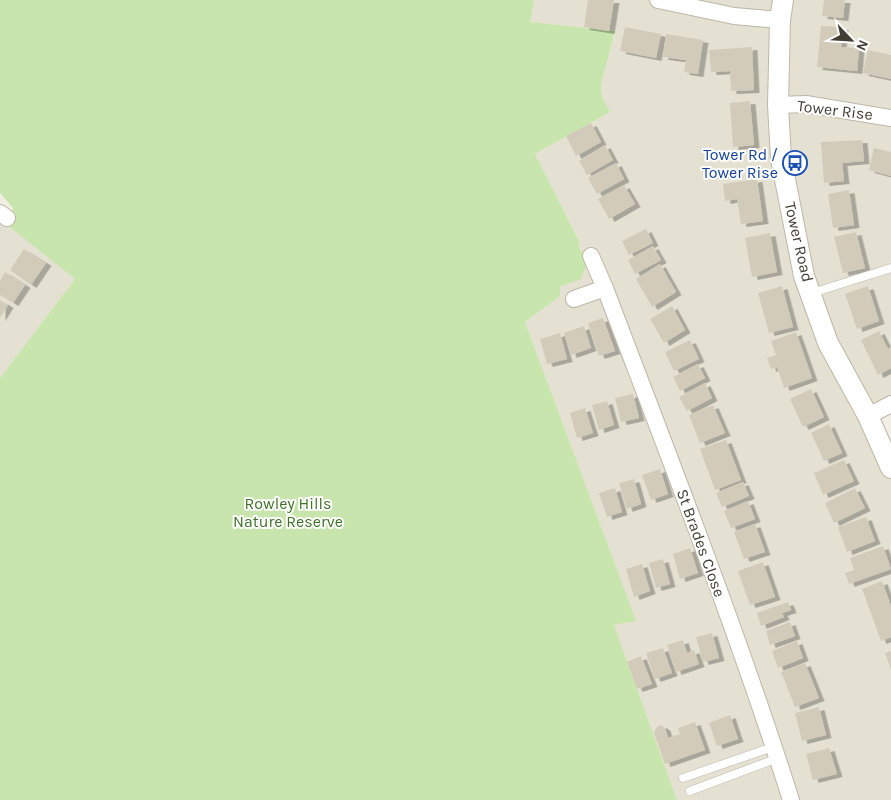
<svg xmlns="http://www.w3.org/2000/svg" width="891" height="800" viewBox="0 0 891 800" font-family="Karla,sans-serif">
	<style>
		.residential { fill: #e5e1d2 }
		.green { fill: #c8e5ad }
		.building { fill: #d3cbba; filter: url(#shadow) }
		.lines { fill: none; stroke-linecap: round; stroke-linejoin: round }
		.service-casing { stroke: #bdb7a7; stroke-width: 9 }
		.minor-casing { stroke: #bdb7a7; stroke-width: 18 }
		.tertiary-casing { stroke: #bdb7a7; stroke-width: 22 }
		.service { stroke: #fff; stroke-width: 8 }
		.minor { stroke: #fff; stroke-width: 16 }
		.tertiary { stroke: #fff; stroke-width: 20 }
		.labels { text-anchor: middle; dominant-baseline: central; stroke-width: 4; stroke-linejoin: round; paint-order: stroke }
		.street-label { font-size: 16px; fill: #433e34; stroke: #fff }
		.transit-label { font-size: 16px; fill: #164399; stroke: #fff; text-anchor: end }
		.park-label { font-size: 16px; fill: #407329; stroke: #fff }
	</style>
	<defs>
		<filter id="shadow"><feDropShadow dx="5.5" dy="3" stdDeviation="0" flood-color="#0004"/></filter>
	</defs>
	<rect width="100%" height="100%" fill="#f2eee4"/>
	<!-- residential -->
	<path class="residential" d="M534,0H891V404L868,416L891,468V800H677L614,625L635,620L525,322L560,296V286L590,256L580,250L577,236L535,154L610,112L602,97L601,84L615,31L530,22Z
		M0,219L75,279L0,378Z"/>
	<!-- green -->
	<path class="green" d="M0,0H534L530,22L615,31L601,84L602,97L610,112L535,154L578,239L580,250L591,256L580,280L560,286V296L525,322L636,621L614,625L677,800H0V378L75,279L7,225L13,208L0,193Z"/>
	<!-- building -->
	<path class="building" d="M588,0H614L609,31L584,27Z
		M824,0H845L843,18L822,16Z
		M821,26L843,27L841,47L859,48L857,71L817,67Z
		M625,27L661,34L656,58L620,51Z
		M666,34L703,40L698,74L684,72L686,60L663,57Z
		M752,47L754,90L731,91L730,71L711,72L709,50Z
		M868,50L891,55V79L863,73Z
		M750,101L754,145L733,147L730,103Z
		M591,123L601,142L576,156L566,136Z
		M862,140L864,161L842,163L844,181L824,183L821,142Z
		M605,145L613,160L587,175L579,161Z
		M874,148L891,152V176L869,170Z
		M616,163L624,179L597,194L588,178Z
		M757,179L763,221L741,224L737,199L725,201L723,184Z
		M624,185L635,204L609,219L598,199Z
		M849,190L854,225L833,228L828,194Z
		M646,229L653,243L629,255L622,241Z
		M856,232L865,268L843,273L834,237Z
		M770,233L777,272L752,277L745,238Z
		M653,246L661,260L635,274L628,260Z
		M24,249L46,263L31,285L10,270Z
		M660,264L676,292L652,307L636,279Z
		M5,272L25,285L13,303L0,295V281Z
		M782,286L793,327L769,333L758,293Z
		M868,286L879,321L857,329L845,294Z
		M0,300L8,305L0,318Z
		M672,306L685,330L664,343L650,319Z
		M603,318L615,351L599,356L588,323Z
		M584,326L591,348L571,355L564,333Z
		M879,331L888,349L891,347V368L878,375L861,340Z
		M796,332L812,378L784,388L777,367L771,369L767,358L776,355L771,341Z
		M560,333L567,359L547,364L540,339Z
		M690,340L699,359L674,371L665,352Z
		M698,364L705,378L680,391L673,377Z
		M705,383L712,398L687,411L679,397Z
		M811,389L824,417L803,427L790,399Z
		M633,394L639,418L621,422L615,398Z
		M607,401L614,425L599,430L592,405Z
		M713,405L725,433L700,443L689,415Z
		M585,408L593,433L577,438L570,413Z
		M829,424L842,453L824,461L811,433Z
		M726,440L741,480L715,490L700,449Z
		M844,460L854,481L823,495L814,473Z
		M660,469L668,494L651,500L642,475Z
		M634,479L641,504L627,509L619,483Z
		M743,482L749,496L722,507L716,493Z
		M615,488L622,512L607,517L599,493Z
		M855,488L865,508L834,523L825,503Z
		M748,501L755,519L731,528L724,511Z
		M866,517L875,541L847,552L838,527Z
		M755,524L765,552L744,559L734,532Z
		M883,546L891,569L849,584L845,573L854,570L850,558Z
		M690,548L698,573L680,579L673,554Z
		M663,559L670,584L656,588L649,563Z
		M763,562L775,597L750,605L738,571Z
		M642,564L650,591L634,597L626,569Z
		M882,581L891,606V637L881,641L862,589Z
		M788,602L791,610L782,613L784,617L761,626L757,613Z
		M790,622L795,636L770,645L766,631Z
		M712,633L719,658L703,662L696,637Z
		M683,640L687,653L694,650L699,664L676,672L667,645Z
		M797,641L803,658L778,668L772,651Z
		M663,648L672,673L655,679L646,653Z
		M891,651V670L885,653Z
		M641,656L652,684L637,689L627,662Z
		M805,663L819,698L795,707L781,672Z
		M819,707L826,735L802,741L795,713Z
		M730,715L738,739L717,746L709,723Z
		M695,722L705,750L665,764L654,733L656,728L661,725L665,728L668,738L680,734L678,728Z
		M829,748L837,774L813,780L806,754Z"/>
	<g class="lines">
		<defs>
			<path id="service" d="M812,293L891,268
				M683,778L773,747
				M690,791L778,758"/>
			<path id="minor" d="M658,0L734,16L780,20
				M778,105L806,104L891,118
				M0,213L7,218
				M591,256L605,288C669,457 736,627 791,800
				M574,299L605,288
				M868,416L891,404"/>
			<path id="tertiary" d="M783,0L780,20L778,105L781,159L804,276L828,343L868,416L891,468"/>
		</defs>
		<!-- service casing -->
		<use href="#service" class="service-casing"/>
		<!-- minor casing -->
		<use href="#minor" class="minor-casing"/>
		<!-- tertiary casing -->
		<use href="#tertiary" class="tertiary-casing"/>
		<!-- service -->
		<use href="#service" class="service"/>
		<!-- minor -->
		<use href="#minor" class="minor"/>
		<!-- tertiary -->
		<use href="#tertiary" class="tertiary"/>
	</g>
	<!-- icons -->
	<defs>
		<symbol id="bus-ring" viewBox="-11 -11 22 22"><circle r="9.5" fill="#fff" stroke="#1a4fb4" stroke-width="1.5"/><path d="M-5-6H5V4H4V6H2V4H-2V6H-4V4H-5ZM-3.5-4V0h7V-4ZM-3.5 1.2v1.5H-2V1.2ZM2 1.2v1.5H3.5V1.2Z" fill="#1a4fb4"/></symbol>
	</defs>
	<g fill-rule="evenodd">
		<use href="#bus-ring" x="781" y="149" width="28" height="28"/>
	</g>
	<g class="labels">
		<!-- street labels -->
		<g class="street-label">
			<text transform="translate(835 110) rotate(7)">Tower Rise</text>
			<text transform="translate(799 242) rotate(77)">Tower Road</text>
			<text transform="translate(701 543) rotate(70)">St Brades Close</text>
		</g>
		<!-- transit labels -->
		<g class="transit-label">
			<text x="778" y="154">Tower Rd /<tspan x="778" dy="18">Tower Rise</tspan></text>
		</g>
		<!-- park labels -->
		<g class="park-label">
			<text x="288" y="503">Rowley Hills<tspan x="288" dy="18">Nature Reserve</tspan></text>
		</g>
	</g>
	<!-- north arrow -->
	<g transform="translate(851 40) rotate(115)" stroke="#ffffff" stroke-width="4" paint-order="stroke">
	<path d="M0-4L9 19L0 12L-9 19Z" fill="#433e34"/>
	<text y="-8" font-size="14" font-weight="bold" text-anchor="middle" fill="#433e34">N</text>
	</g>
</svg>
